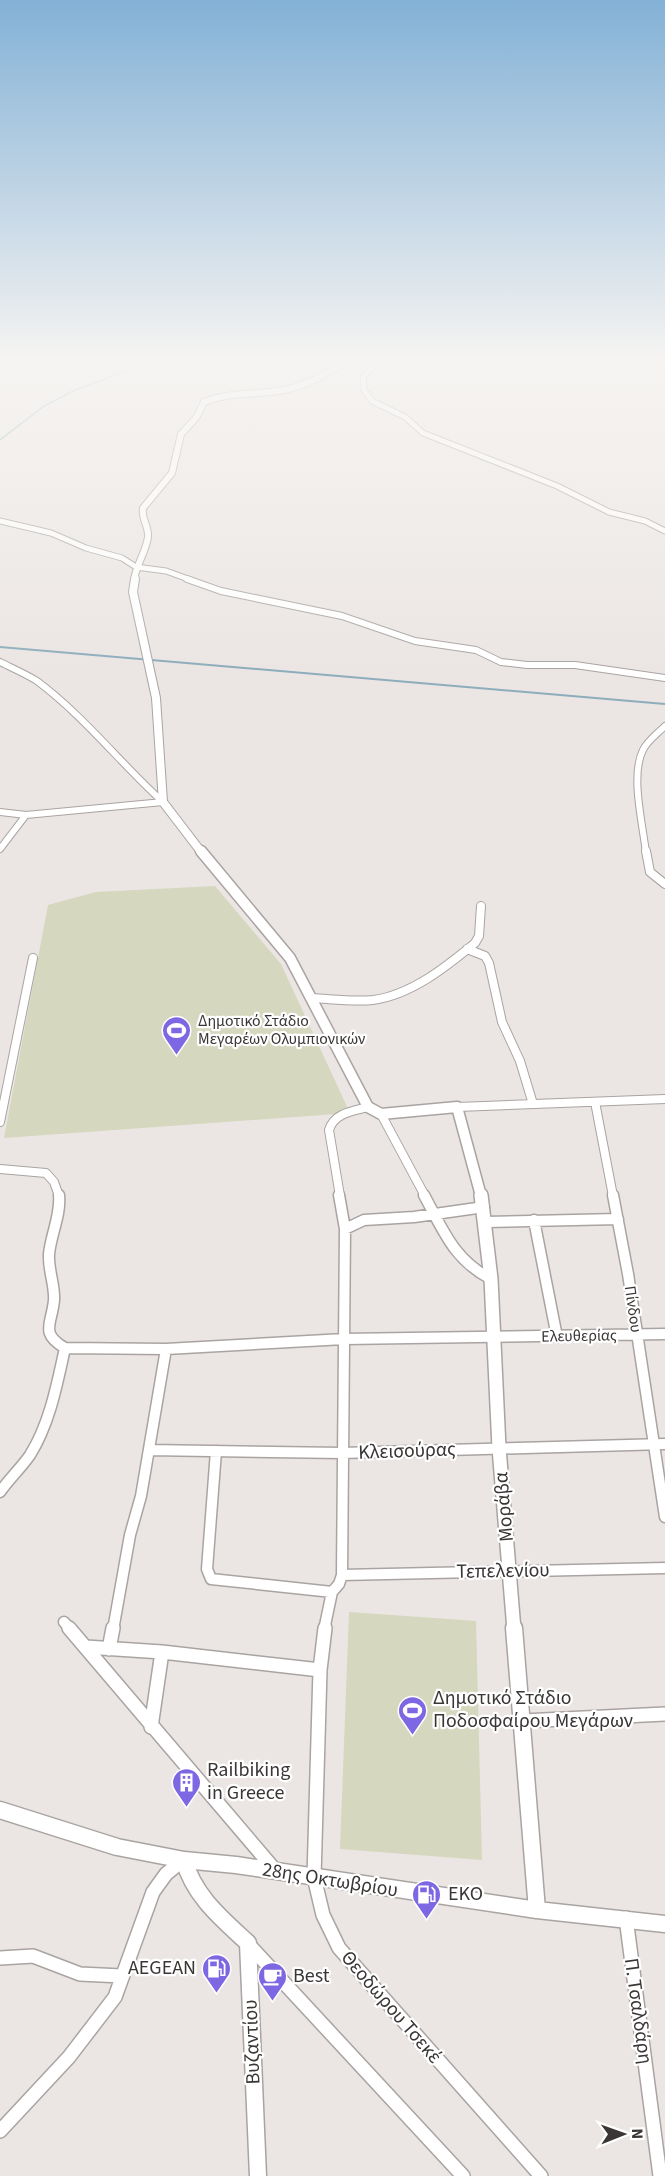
<svg xmlns="http://www.w3.org/2000/svg" width="665" height="2176" viewBox="0 0 665 2176" font-family="'Source Sans 3',sans-serif">
	<style>
		.green { fill: #d5d7bf }
		.lines { fill: none; stroke-linecap: round; stroke-linejoin: round }
		.stream-far1 { stroke: #8dadbc; stroke-width: 1.5 }
		.stream { stroke: #8dadbc; stroke-width: 2 }
		.minor-far4-casing { stroke: #a9a4a2; stroke-width: 7 }
		.minor-far3-casing { stroke: #a9a4a2; stroke-width: 8 }
		.minor-far2-casing { stroke: #a9a4a2; stroke-width: 10 }
		.minor-far1-casing { stroke: #a9a4a2; stroke-width: 13 }
		.minor-casing { stroke: #a9a4a2; stroke-width: 16 }
		.tertiary-far4-casing { stroke: #a9a4a2; stroke-width: 8 }
		.tertiary-far3-casing { stroke: #a9a4a2; stroke-width: 10 }
		.tertiary-far2-casing { stroke: #a9a4a2; stroke-width: 13 }
		.tertiary-far1-casing { stroke: #a9a4a2; stroke-width: 16 }
		.tertiary-casing { stroke: #a9a4a2; stroke-width: 19 }
		.minor-far4 { stroke: #fff; stroke-width: 5 }
		.minor-far3 { stroke: #fff; stroke-width: 6 }
		.minor-far2 { stroke: #fff; stroke-width: 8 }
		.minor-far1 { stroke: #fff; stroke-width: 10 }
		.minor { stroke: #fff; stroke-width: 13 }
		.tertiary-far4 { stroke: #fff; stroke-width: 6 }
		.tertiary-far3 { stroke: #fff; stroke-width: 8 }
		.tertiary-far2 { stroke: #fff; stroke-width: 10 }
		.tertiary-far1 { stroke: #fff; stroke-width: 13 }
		.tertiary { stroke: #fff; stroke-width: 16 }
		.labels { text-anchor: middle; dominant-baseline: central; stroke-width: 4.5; stroke-linejoin: round; paint-order: stroke }
		.poi-label { font-size: 16px; fill: #393635; stroke: #fff; text-anchor: start }
		.street-label { font-size: 16px; fill: #393635; stroke: #fff }
		.near-street-label { font-size: 20px; fill: #393635; stroke: #fff }
		.near-poi-label { font-size: 20px; fill: #393635; stroke: #fff; text-anchor: start }
	</style>
	<rect width="100%" height="100%" fill="#ebe6e3"/>
	<!-- green -->
	<path class="green" d="M215,886L281,964L350,1113L4,1138L48,905L96,892Z
		M349,1612L476,1621L482,1860L340,1849Z"/>
	<g class="lines">
		<!-- stream-far1 -->
		<path class="stream-far1" d="M0,440L44,406L75,390L148,363"/>
		<!-- stream -->
		<path class="stream" d="M0,647L665,704"/>
		<defs>
			<path id="minor-far4" d="M376,363L363,377L364,390L372,401L405,417L423,433L557,486L609,512L645,521L665,531
				M0,521L51,533L86,548L122,558L136,567L166,571L191,580"/>
			<path id="minor-far3" d="M187,579L221,591L342,616L415,641L476,650L501,662L527,665H575L665,678
				M0,662C12,668 26,674 37,681C84,716 120,763 163,802
				M0,812L26,815L163,802
				M0,849L26,815
				M646,853C643,825 630,775 643,750C647,741 658,733 665,726"/>
			<path id="minor-far2" d="M646,851L650,872L665,884
				M467,949L485,956L489,963L502,1022L520,1061L533,1104
				M312,998C332,999 353,1002 373,1000C411,995 446,967 475,943L479,936L481,906
				M595,1102L613,1196
				M457,1107L665,1099
				M381,1114L425,1196
				M0,1122L33,958
				M0,1169L46,1173L54,1182L59,1196
				M340,1196L329,1130C334,1113 353,1111 368,1107"/>
			<path id="minor-far1" d="M59,1195C61,1215 51,1234 49,1254C48,1270 55,1285 54,1300C52,1324 39,1333 65,1348L166,1349L344,1339L665,1334
				M339,1195L345,1229
				M424,1195C443,1230 454,1260 491,1279
				M613,1195L628,1274L665,1517
				M534,1220L557,1337
				M486,1222L618,1219
				M149,1450L342,1453L665,1444
				M216,1451L207,1569L211,1579L332,1592
				M0,1492C9,1479 21,1468 30,1455C50,1423 57,1384 65,1348
				M342,1575L665,1568
				M64,1622L71,1630
				M113,1630L130,1535L141,1496L166,1349
				M324,1630L332,1592L339,1584L342,1575L345,1229L364,1220L414,1217L484,1207"/>
			<path id="minor" d="M69,1628L274,1869
				M325,1628L320,1670L314,1877L323,1915L339,1948L541,2176
				M86,1647L162,1652L320,1670
				M109,1649L113,1628
				M523,1721L665,1714
				M151,1727L162,1652
				M626,1918L660,2176
				M249,1945L463,2176
				M0,1958L33,1956L80,1974L122,1976
				M0,2131L69,2057L115,1997L153,1892L166,1874L183,1860"/>
			<path id="tertiary-far4" d="M134,580C136,565 146,552 148,537C149,526 141,519 143,508L172,473L181,434L196,418L204,402C228,392 252,395 277,391C302,388 323,376 345,363"/>
			<path id="tertiary-far3" d="M135,579L133,592L156,698L163,802L202,853"/>
			<path id="tertiary-far2" d="M201,851L290,958L368,1107L381,1114L457,1107L481,1196"/>
			<path id="tertiary-far1" d="M481,1195L491,1279L499,1448L514,1630"/>
			<path id="tertiary" d="M514,1628L537,1910
				M0,1810L117,1847L184,1860L236,1865L537,1910L665,1924
				M184,1860C194,1896 221,1918 248,1943L258,2176"/>
		</defs>
		<!-- minor-far4 casing -->
		<use href="#minor-far4" class="minor-far4-casing"/>
		<!-- minor-far3 casing -->
		<use href="#minor-far3" class="minor-far3-casing"/>
		<!-- minor-far2 casing -->
		<use href="#minor-far2" class="minor-far2-casing"/>
		<!-- minor-far1 casing -->
		<use href="#minor-far1" class="minor-far1-casing"/>
		<!-- minor casing -->
		<use href="#minor" class="minor-casing"/>
		<!-- tertiary-far4 casing -->
		<use href="#tertiary-far4" class="tertiary-far4-casing"/>
		<!-- tertiary-far3 casing -->
		<use href="#tertiary-far3" class="tertiary-far3-casing"/>
		<!-- tertiary-far2 casing -->
		<use href="#tertiary-far2" class="tertiary-far2-casing"/>
		<!-- tertiary-far1 casing -->
		<use href="#tertiary-far1" class="tertiary-far1-casing"/>
		<!-- tertiary casing -->
		<use href="#tertiary" class="tertiary-casing"/>
		<!-- minor-far4 -->
		<use href="#minor-far4" class="minor-far4"/>
		<!-- minor-far3 -->
		<use href="#minor-far3" class="minor-far3"/>
		<!-- minor-far2 -->
		<use href="#minor-far2" class="minor-far2"/>
		<!-- minor-far1 -->
		<use href="#minor-far1" class="minor-far1"/>
		<!-- minor -->
		<use href="#minor" class="minor"/>
		<!-- tertiary-far4 -->
		<use href="#tertiary-far4" class="tertiary-far4"/>
		<!-- tertiary-far3 -->
		<use href="#tertiary-far3" class="tertiary-far3"/>
		<!-- tertiary-far2 -->
		<use href="#tertiary-far2" class="tertiary-far2"/>
		<!-- tertiary-far1 -->
		<use href="#tertiary-far1" class="tertiary-far1"/>
		<!-- tertiary -->
		<use href="#tertiary" class="tertiary"/>
	</g>
	<!-- sky -->
	<linearGradient id="sky" x2="0" y2="1"><stop stop-color="#83b1d6"/><stop offset="0.54" stop-color="#f6f4f2"/><stop offset="1" stop-color="#f6f4f2" stop-opacity="0"/></linearGradient>
	<rect width="665" height="668" fill="url(#sky)"/>
	<!-- icons -->
	<defs>
		<symbol id="stadium-pin" viewBox="-11 -11 22 30"><path d="M0 17L-7.5 6A9.5 9.5 0 1 1 7.5 6Z" fill="#7e67e2" stroke="#fff"/><path d="M0-5a6.5 5 0 1 0 0 10a6.5 5 0 1 0 0-10ZM-3.5-1.8h7v3.6h-7Z" fill="#fff"/></symbol>
		<symbol id="building-pin" viewBox="-11 -11 22 30"><path d="M0 17L-7.5 6A9.5 9.5 0 1 1 7.5 6Z" fill="#7e67e2" stroke="#fff"/><path d="M-4-6H4V6H1V3H-1V6H-4ZM-2.5-4.3h1.7v1.8h-1.7ZM.8-4.3h1.7v1.8H.8ZM-2.5-1h1.7V.8h-1.7ZM.8-1h1.7V.8H.8Z" fill="#fff"/></symbol>
		<symbol id="fuel-pin" viewBox="-11 -11 22 30"><path d="M0 17L-7.5 6A9.5 9.5 0 1 1 7.5 6Z" fill="#7e67e2" stroke="#fff"/><path d="M-5.5-6h7V0h2V4h1.3V-2.5L3-4.5l.8-.8L6-3V5H2.5V1h-1V6h-7ZM-4.2-4.7v3.2H.2V-4.7Z" fill="#fff"/></symbol>
		<symbol id="cafe-pin" viewBox="-11 -11 22 30"><path d="M0 17L-7.5 6A9.5 9.5 0 1 1 7.5 6Z" fill="#7e67e2" stroke="#fff"/><path d="M-5.5-4.5H6V0H3Q3 3.5 0 3.5H-2.5Q-5.5 3.5-5.5 0ZM3-3.2v2h1.7v-2ZM-6 4.5H4V6H-6Z" fill="#fff"/></symbol>
	</defs>
	<g fill-rule="evenodd">
		<use href="#stadium-pin" x="160" y="1014" width="33" height="45"/>
		<use href="#stadium-pin" x="396" y="1694" width="33" height="45"/>
		<use href="#building-pin" x="170" y="1766" width="33" height="45"/>
		<use href="#fuel-pin" x="410" y="1878" width="33" height="45"/>
		<use href="#fuel-pin" x="200" y="1952" width="33" height="45"/>
		<use href="#cafe-pin" x="256" y="1960" width="33" height="45"/>
	</g>
	<g class="labels">
		<!-- poi labels -->
		<g class="poi-label">
			<text x="198" y="1021">Δημοτικό Στάδιο<tspan x="198" dy="18">Μεγαρέων Ολυμπιονικών</tspan></text>
		</g>
		<!-- street labels -->
		<g class="street-label">
			<text transform="translate(633 1309) rotate(82)">Πίνδου</text>
			<text transform="translate(579 1336) rotate(-1)">Ελευθερίας</text>
		</g>
		<!-- near-street labels -->
		<g class="near-street-label">
			<text transform="translate(407 1451) rotate(-2)">Κλεισούρας</text>
			<text transform="translate(504 1507) rotate(-95)">Μοράβα</text>
			<text transform="translate(503 1571) rotate(-1)">Τεπελενίου</text>
			<text transform="translate(330 1880) rotate(9)">28ης Οκτωβρίου</text>
			<text transform="translate(391 2007) rotate(49)">Θεοδώρου Τσεκέ</text>
			<text transform="translate(638 2011) rotate(82)">Π. Τσαλδάρη</text>
			<text transform="translate(252 2042) rotate(-92)">Βυζαντίου</text>
		</g>
		<!-- near-poi labels -->
		<g class="near-poi-label">
			<text x="433" y="1698">Δημοτικό Στάδιο<tspan x="433" dy="23">Ποδοσφαίρου Μεγάρων</tspan></text>
			<text x="207" y="1770">Railbiking<tspan x="207" dy="23">in Greece</tspan></text>
			<text x="448" y="1894">EKO</text>
			<text x="196" y="1968" text-anchor="end">AEGEAN</text>
			<text x="293" y="1976">Best</text>
		</g>
	</g>
	<!-- north arrow -->
	<g transform="translate(623 2134) rotate(89)" stroke="#ffffff" stroke-width="4.5" paint-order="stroke">
	<path d="M0-4.5L10 22L0 15L-10 22Z" fill="#393635"/>
	<text y="-9" font-size="16" font-weight="bold" text-anchor="middle" fill="#393635">N</text>
	</g>
</svg>
